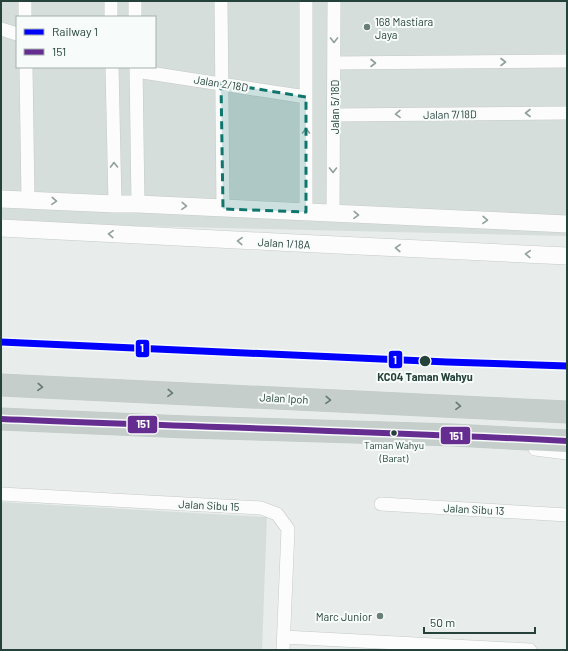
<svg xmlns="http://www.w3.org/2000/svg" width="568" height="651" viewBox="0 0 568 651" font-family="Barlow,sans-serif">
	<style>
		.built { fill: #d6dedb; fill-rule: evenodd }
		.lines { fill: none; stroke-linecap: round; stroke-linejoin: round }
		.minor-casing { stroke: #c5cac8; stroke-width: 14 }
		.tertiary-casing { stroke: #c5cac8; stroke-width: 18 }
		.trunk-casing { stroke: #c3ccc9; stroke-width: 23 }
		.minor { stroke: #fcfcfc; stroke-width: 13 }
		.tertiary { stroke: #fcfcfc; stroke-width: 17 }
		.trunk { stroke: #c6cecc; stroke-width: 22 }
		.bus-1-casing { stroke: #f7fbf9; stroke-width: 9 }
		.bus-1 { stroke: #662d91; stroke-width: 6 }
		.rail-1-casing { stroke: #f7fbf9; stroke-width: 10 }
		.rail-1 { stroke: #00f; stroke-width: 7 }
		.oneway { stroke: #909f9b }
		.oneway2 { stroke: #657a74 }
		.marked { fill: #0f766e; fill-opacity: 0.2; stroke: #0f766e; stroke-width: 3; stroke-dasharray: 8 5; stroke-linejoin: round }
		.poi-dot { fill: #697e78; stroke: #f7fbf9; stroke-width: 1.5 }
		.stop-dot { fill: #24423a; stroke: #f7fbf9; stroke-width: 1.5 }
		.labels { text-anchor: middle; dominant-baseline: central; stroke-width: 4; stroke-linejoin: round; paint-order: stroke }
		.bus-label { font-size: 10px; fill: #24423a; stroke: #f7fbf9 }
		.poi-label { font-size: 11px; fill: #24423a; stroke: #f7fbf9; text-anchor: start }
		.street-label { font-size: 11px; fill: #24423a; stroke: #f7fbf9 }
		.stop-label { font-size: 11px; font-weight: bold; fill: #24423a; stroke: #f7fbf9 }
		.line-badge { stroke: #f7fbf9; stroke-width: 1.5 }
		.badge-label { font-size: 11px; text-anchor: middle; font-weight: bold; fill: #fff }
	</style>
	<rect width="100%" height="100%" fill="#e8edeb"/>
	<!-- built -->
	<path class="built" d="M1,1H567V236L1,223ZM17,17H155V67H17Z
		M1,502L267,517L262,650H1Z"/>
	<g class="lines">
		<defs>
			<path id="minor" d="M25,1V17
				M111,1V17
				M135,1V17
				M221,1L223,209
				M1,29L17,34
				M334,63L567,61
				M26,67L28,200
				M112,67L115,204
				M136,67L138,204
				M136,71L306,97
				M334,115L567,113
				M306,212V1
				M333,214L334,1
				M535,449L567,453
				M1,494L261,508L277,514L288,529L283,650
				M381,504L567,515
				M284,637L530,650"/>
			<path id="tertiary" d="M1,199L115,204H138L567,224
				M1,228C190,238 378,247 567,256"/>
			<path id="trunk" d="M1,385L567,412
				M1,419L187,427L453,435L567,441"/>
		</defs>
		<!-- minor casing -->
		<use href="#minor" class="minor-casing"/>
		<!-- tertiary casing -->
		<use href="#tertiary" class="tertiary-casing"/>
		<!-- trunk casing -->
		<use href="#trunk" class="trunk-casing"/>
		<!-- minor -->
		<use href="#minor" class="minor"/>
		<!-- tertiary -->
		<use href="#tertiary" class="tertiary"/>
		<!-- trunk -->
		<use href="#trunk" class="trunk"/>
		<defs>
			<path id="bus-1" d="M1,419C190,427 378,431 567,441"/>
		</defs>
		<!-- bus-1 casing -->
		<use href="#bus-1" class="bus-1-casing"/>
		<!-- bus-1 -->
		<use href="#bus-1" class="bus-1"/>
		<defs>
			<path id="rail-1" d="M1,342L447,362L567,366"/>
		</defs>
		<!-- rail-1 casing -->
		<use href="#rail-1" class="rail-1-casing"/>
		<!-- rail-1 -->
		<use href="#rail-1" class="rail-1"/>
	</g>
	<!-- one-way arrows -->
	<defs><path id="oneway-chevron" d="M-2-3.5L2.5 0L-2 3.5" fill="none" stroke-width="1.6" stroke-linecap="round" stroke-linejoin="round"/></defs>
	<g class="oneway">
		<use href="#oneway-chevron" transform="translate(334 40) rotate(90)"/>
		<use href="#oneway-chevron" transform="translate(503 62)"/>
		<use href="#oneway-chevron" transform="translate(373 63)"/>
		<use href="#oneway-chevron" transform="translate(528 113) rotate(-180)"/>
		<use href="#oneway-chevron" transform="translate(398 114) rotate(179)"/>
		<use href="#oneway-chevron" transform="translate(306 131) rotate(-90)"/>
		<use href="#oneway-chevron" transform="translate(114 165) rotate(-91)"/>
		<use href="#oneway-chevron" transform="translate(333 170) rotate(90)"/>
		<use href="#oneway-chevron" transform="translate(54 201) rotate(3)"/>
		<use href="#oneway-chevron" transform="translate(184 206) rotate(3)"/>
		<use href="#oneway-chevron" transform="translate(356 215) rotate(3)"/>
		<use href="#oneway-chevron" transform="translate(485 220) rotate(2)"/>
		<use href="#oneway-chevron" transform="translate(111 234) rotate(-177)"/>
		<use href="#oneway-chevron" transform="translate(240 241) rotate(-177)"/>
		<use href="#oneway-chevron" transform="translate(398 248) rotate(-178)"/>
		<use href="#oneway-chevron" transform="translate(528 254) rotate(-177)"/>
	</g>
	<g class="oneway2">
		<use href="#oneway-chevron" transform="translate(40 387) rotate(3)"/>
		<use href="#oneway-chevron" transform="translate(170 393) rotate(3)"/>
		<use href="#oneway-chevron" transform="translate(328 400) rotate(3)"/>
		<use href="#oneway-chevron" transform="translate(458 406) rotate(3)"/>
	</g>
	<!-- marked area -->
	<path class="marked" d="M221,83L306,97V212L223,209Z"/>
	<!-- markers -->
	<g class="poi-dot">
		<circle cx="367" cy="27" r="4"/>
		<circle cx="380" cy="616" r="4"/>
	</g>
	<g class="stop-dot">
		<circle cx="425" cy="361" r="6"/>
		<circle cx="394" cy="433" r="3.5"/>
	</g>
	<g class="labels">
		<!-- bus labels -->
		<g class="bus-label">
			<text x="394" y="445">Taman Wahyu<tspan x="394" dy="13">(Barat)</tspan></text>
		</g>
		<!-- poi labels -->
		<g class="poi-label">
			<text x="375" y="21">168 Mastiara<tspan x="375" dy="13">Jaya</tspan></text>
			<text x="372" y="616" text-anchor="end">Marc Junior</text>
		</g>
		<!-- street labels -->
		<g class="street-label">
			<text transform="translate(221 83) rotate(9)">Jalan 2/18D</text>
			<text transform="translate(334 107) rotate(-90)">Jalan 5/18D</text>
			<text transform="translate(450 114) rotate(-1)">Jalan 7/18D</text>
			<text transform="translate(284 243) rotate(3)">Jalan 1/18A</text>
			<text transform="translate(284 398) rotate(3)">Jalan Ipoh</text>
			<text transform="translate(209 505) rotate(3)">Jalan Sibu 15</text>
			<text transform="translate(474 509) rotate(3)">Jalan Sibu 13</text>
		</g>
		<!-- stop labels -->
		<g class="stop-label">
			<text x="425" y="376">KC04 Taman Wahyu</text>
		</g>
	</g>
	<g class="line-badge">
		<rect x="135" y="339" width="15" height="19" rx="4" fill="#00f"/>
		<rect x="388" y="350" width="15" height="19" rx="4" fill="#00f"/>
		<rect x="127" y="415" width="31" height="19" rx="4" fill="#662d91"/>
		<rect x="440" y="426" width="31" height="19" rx="4" fill="#662d91"/>
	</g>
	<g class="badge-label">
		<text x="142" y="352">1</text>
		<text x="395" y="364">1</text>
		<text x="143" y="428">151</text>
		<text x="456" y="440">151</text>
	</g>
	<!-- border -->
	<rect width="568" height="651" fill="none" stroke="#24423a" stroke-width="4"/>
	<!-- legend -->
	<rect x="16" y="16" width="140" height="52" fill="#f7fbf9" stroke="#a3b1ad"/>
	<rect x="24" y="29" width="20" height="6" fill="#0000ff" stroke="#a3b1ad"/>
	<text x="52" y="36" font-size="12" fill="#24423a">Railway 1</text>
	<rect x="24" y="49" width="20" height="6" fill="#662d91" stroke="#a3b1ad"/>
	<text x="52" y="56" font-size="12" fill="#24423a">151</text>
	<!-- scale -->
	<path d="M424 627v6h111v-6" fill="none" stroke="#24423a" stroke-width="2"/>
	<text x="430" y="627" font-size="12" fill="#24423a" stroke="#f7fbf9" stroke-width="3" paint-order="stroke">50 m</text>
</svg>
